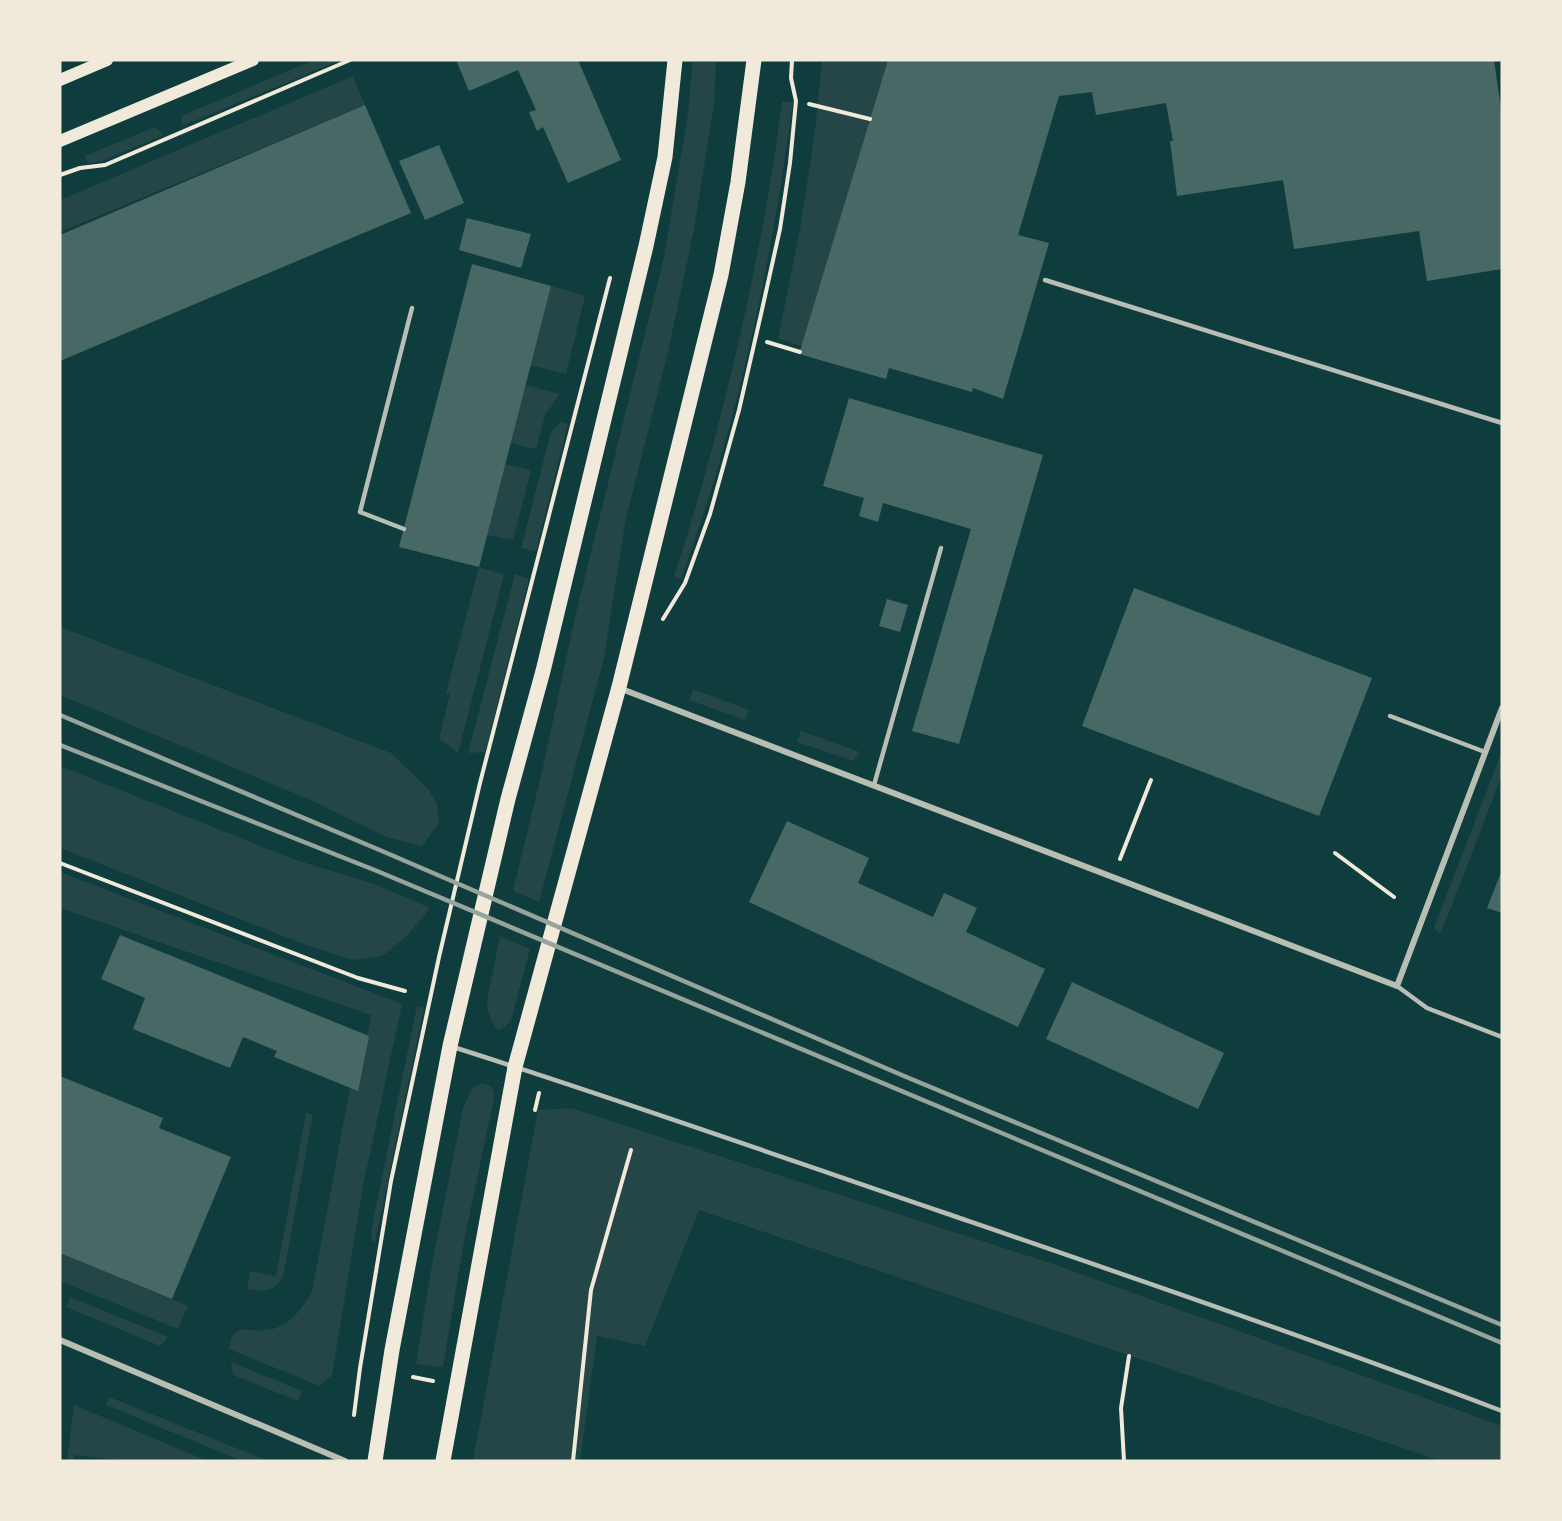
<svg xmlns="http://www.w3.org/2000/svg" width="1562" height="1521" viewBox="0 0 1562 1521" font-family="'DM Sans',sans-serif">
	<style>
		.green { fill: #244646 }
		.building { fill: #486865 }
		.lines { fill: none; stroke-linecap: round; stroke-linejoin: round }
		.path { stroke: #f1e9da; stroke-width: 4 }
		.service { stroke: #b8beb3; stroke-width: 4.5 }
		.minor { stroke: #b8beb3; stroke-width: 6 }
		.secondary { stroke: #f1e9da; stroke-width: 12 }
		.primary { stroke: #f1e9da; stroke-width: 15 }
		.rail { stroke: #97a49c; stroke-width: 4.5 }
	</style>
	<rect width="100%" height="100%" fill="#0f3d3e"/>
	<!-- green -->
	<path class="green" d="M314,60H341L182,126L181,116Z
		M693,60L716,61L714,105L694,229L668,352L625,523L604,658L539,902L513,891L544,763L575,617L664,257L688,114Z
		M822,60H888L802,346L778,339L801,224L815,131Z
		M353,76L365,105L60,232V200Z
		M782,102H793C771,265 738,425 681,579L674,576C697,508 715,439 732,370C753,281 771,192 782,102Z
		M155,127L164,135L102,161L88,163L85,156Z
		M551,286L585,296L566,374L530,365Z
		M525,385L560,394L545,415L536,449L510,443Z
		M560,422L568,424L536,551L521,548L551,432Z
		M505,464L531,470L513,540L487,535Z
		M479,567L504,575L458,753L439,739L450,694L446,693Z
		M515,574L529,579L485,752L468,753Z
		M60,627L391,753L428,789L437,803L439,823L422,846L386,837L313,801L60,695Z
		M693,689L749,710L745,720L689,700Z
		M801,731L860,752L853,761L797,742Z
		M1502,751V775L1449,913L1441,932L1439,933L1434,928Z
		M60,766L293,859L374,884L430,908L407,936L382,956L353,960L306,945L60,848Z
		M60,872L402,1004L364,1181L332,1375L320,1386L229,1349L232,1336L239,1330C248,1329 259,1331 268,1330C289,1327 302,1309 312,1292L350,1088L358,1090L371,1015L60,908Z
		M500,936L530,949L511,1020L505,1027L498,1030C490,1022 487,1010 487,1000Z
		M417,1006L424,1008L375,1242L372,1241L371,1231Z
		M481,1083C491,1084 495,1089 494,1098L464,1241L443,1367L416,1364L431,1270L463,1108L472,1089Z
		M571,1108L1050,1263L1502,1426V1461H1441L699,1210L645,1346L597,1336L580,1461H473L538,1110Z
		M306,1113L313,1115L283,1277C273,1292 264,1292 247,1289L250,1271L276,1276Z
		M60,1253L188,1306L178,1329L60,1281Z
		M70,1297L168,1337L160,1346L66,1307Z
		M231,1362L302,1391L298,1401L233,1375Z
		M109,1397L266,1460V1461H242L106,1405Z
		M74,1405L208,1461H124L75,1455L74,1461H67Z"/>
	<!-- building -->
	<path class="building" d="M456,60H578L621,160L568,183L543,127L537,131L529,112L536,110L518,70L469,91Z
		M888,60H1494L1502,116V269L1427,281L1419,231L1294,249L1283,180L1177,196L1170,141H1173L1166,103L1096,115L1092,92L1059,96L1018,235L1049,243L1003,399L973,388L972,392L889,368L886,379L799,354Z
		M365,105L411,213L60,361V235Z
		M439,145L464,203L425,220L399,161Z
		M467,218L531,234L521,268L459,250Z
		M472,264L551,286L479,567L399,547Z
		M849,398L1043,455L959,744L912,731L971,529L883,503L878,522L859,516L864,498L823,486Z
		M1134,588L1372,678L1319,816L1082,726Z
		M887,599L908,605L900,632L879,626Z
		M787,821L869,858L858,883L933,917L944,893L977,908L966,932L1045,969L1018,1027L749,902Z
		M1502,870V913L1487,908Z
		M120,935L369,1036L358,1091L274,1057L277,1051L243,1037L230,1068L133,1029L145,998L101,979Z
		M1072,982L1224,1053L1198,1109L1046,1039Z
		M60,1076L163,1118L159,1128L231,1157L172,1299L60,1253Z"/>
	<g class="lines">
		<!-- path -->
		<path class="path" d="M809,104L870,119
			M60,175L80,168L105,165L350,60
			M767,342L800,352
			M663,619L685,583L710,514L739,410L761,314L780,229L790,163L796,101L791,78L792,60
			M1335,853L1394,897
			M1120,859L1151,780
			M60,863L358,978L405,991
			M535,1110L539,1093
			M413,1377L433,1381
			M354,1415L360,1368L391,1181L439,957L480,783L610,278
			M573,1461L591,1290L631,1150
			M1124,1461L1121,1408L1129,1356"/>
		<!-- service -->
		<path class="service" d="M1045,280L1502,423
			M404,529L360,512L412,308
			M1390,716L1485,752
			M874,785L941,548
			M1397,986L1427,1008L1502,1037
			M453,1047C618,1099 781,1157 945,1213C1131,1277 1318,1341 1502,1411"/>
		<!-- minor -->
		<path class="minor" d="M619,688L1397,986L1502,708
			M60,1340L345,1461"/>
		<!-- secondary -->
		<path class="secondary" d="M60,80L107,60
			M60,141L253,60"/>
		<!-- primary -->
		<path class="primary" d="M375,1461L392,1350L450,1046L508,799L543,671L646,246L665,157L675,60
			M443,1461L515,1067L619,687L721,275L738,182L754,60"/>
		<!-- rail -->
		<path class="rail" d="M60,715L382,851L904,1076L1502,1325
			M60,745L377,871L1502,1343"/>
	</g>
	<!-- border -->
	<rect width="1562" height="1521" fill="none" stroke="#f1e9da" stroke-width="123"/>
</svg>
